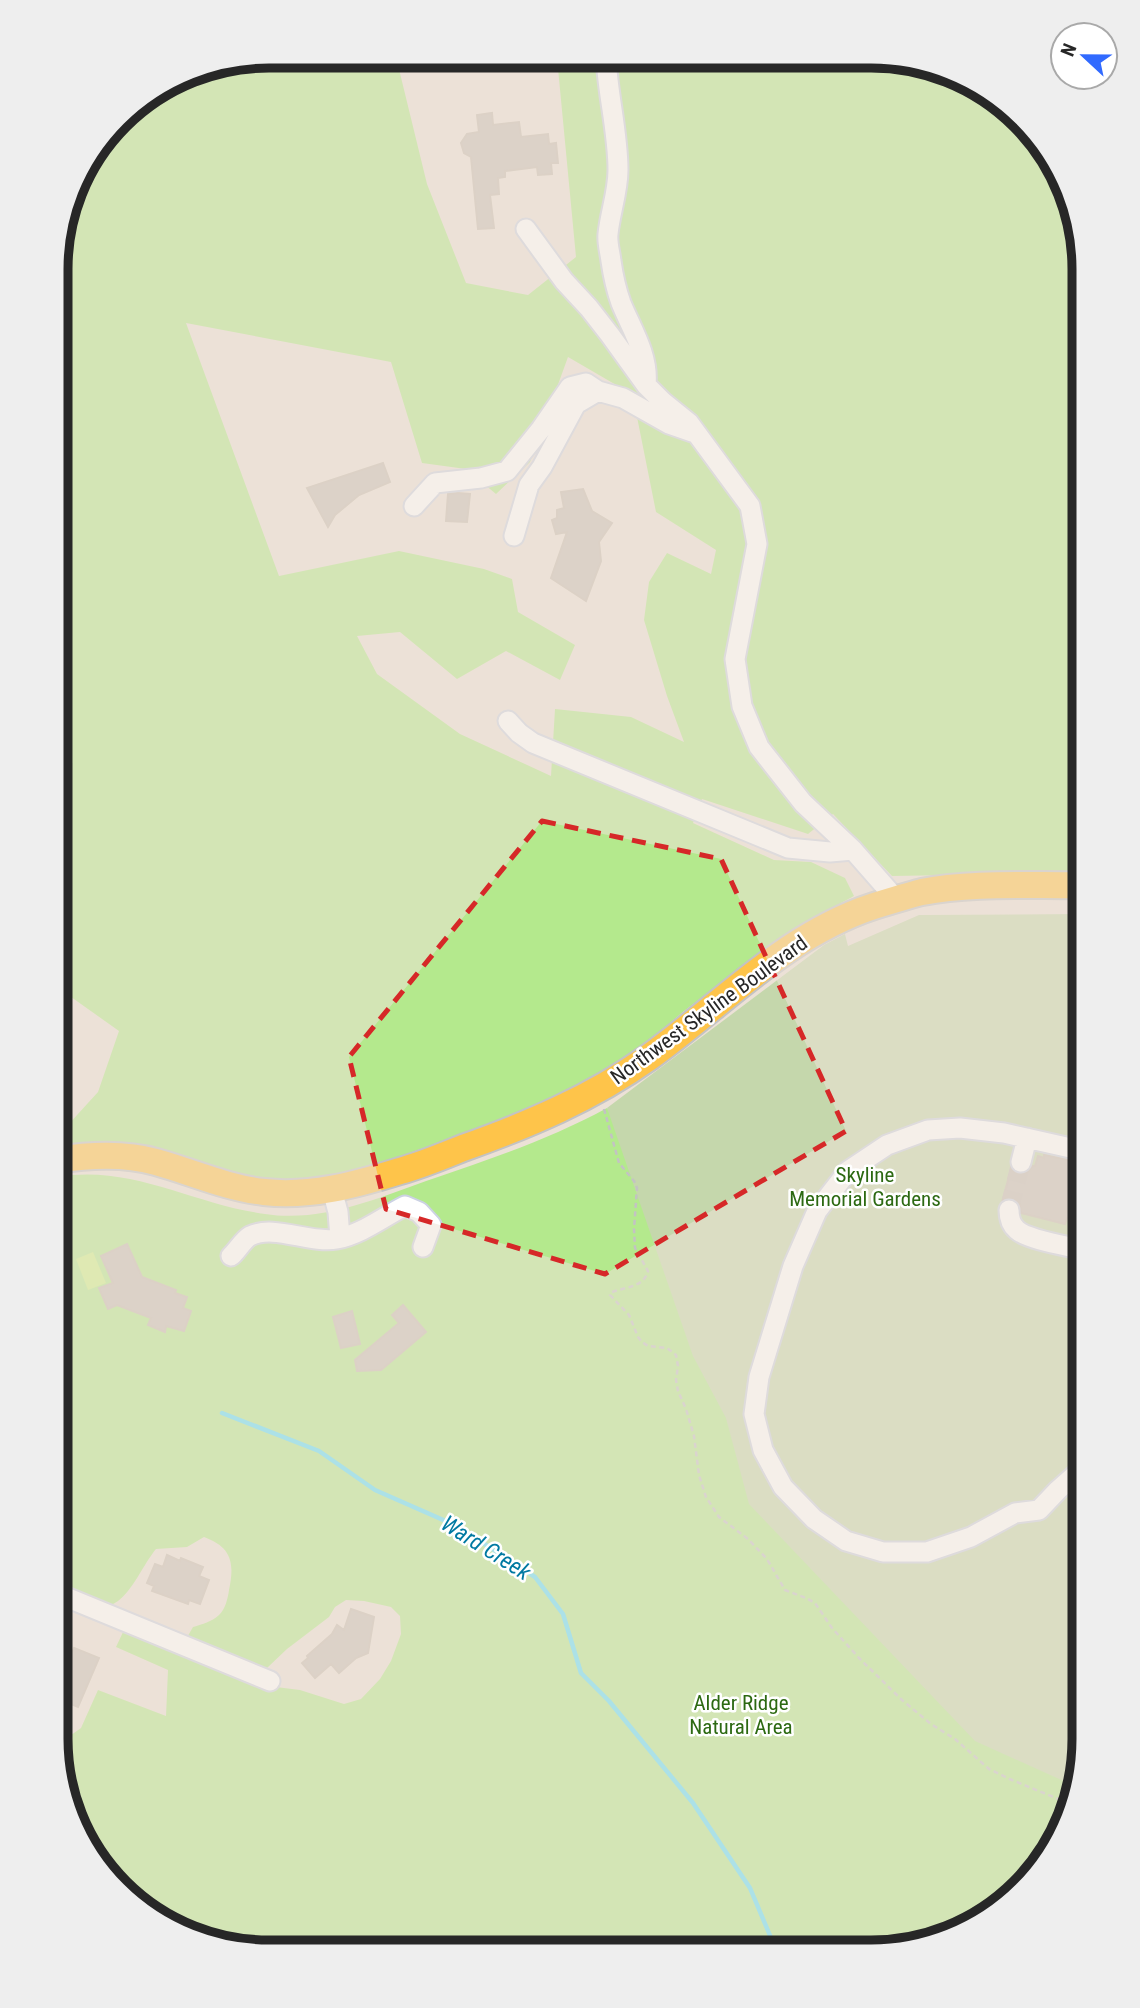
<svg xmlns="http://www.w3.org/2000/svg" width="1140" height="2008" viewBox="0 0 1140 2008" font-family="'Roboto Condensed',sans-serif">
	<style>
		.green { fill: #b4e98d; fill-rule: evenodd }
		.cemetery { fill: #c5d7ac }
		.pitch { fill: #cef287 }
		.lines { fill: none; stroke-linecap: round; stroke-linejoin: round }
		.stream { stroke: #5edffa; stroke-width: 4.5 }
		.building { fill: #c7beb7; stroke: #c7bdb1; stroke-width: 2 }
		.minor-tunnel { stroke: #c5bcb4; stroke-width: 19; stroke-dasharray: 19 10; stroke-linecap: butt }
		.minor-casing { stroke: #ccd2e3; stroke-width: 23 }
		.major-casing { stroke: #c3c3c3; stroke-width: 30 }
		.path { stroke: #c3c3c3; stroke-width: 2.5; stroke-dasharray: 5 3.5; stroke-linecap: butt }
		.minor { stroke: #fff; stroke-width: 19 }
		.major { stroke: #fec44a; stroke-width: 26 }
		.marked { fill: none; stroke: #d62828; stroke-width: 5; stroke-dasharray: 14 9; stroke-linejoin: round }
		.labels { text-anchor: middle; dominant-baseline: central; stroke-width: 5; stroke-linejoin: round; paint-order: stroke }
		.street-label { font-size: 21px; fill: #272727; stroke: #fff }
		.park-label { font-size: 21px; fill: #2c6912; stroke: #fff }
		.water-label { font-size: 23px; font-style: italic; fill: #0079a2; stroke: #fff }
		.rim { fill: none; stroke: #272727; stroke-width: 9 }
	</style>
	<rect width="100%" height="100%" fill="#ece1d7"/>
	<!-- green -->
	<path class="green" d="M269,56L387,57L398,65L427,184L466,283L528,295L576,257L557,58L912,60L1011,109L1073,200L1084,269V873L892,876L833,814L808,834L702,799L693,823L774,860L811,862L845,878L854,896L793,929L684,1011L642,1047L591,1080L486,1126L330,1181L281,1185L57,1153V1137L98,1092L119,1031L57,987L58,242L78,174L128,109L188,72ZM186,323L391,362L422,463L466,469L496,494L530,462L568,357L642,400L637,417L656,512L716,550L711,574L667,553L649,582L644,620L667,696L684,742L631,717L555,709L551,776L460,734L377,674L357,636L400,632L457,679L506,651L560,680L575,645L518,612L512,579L484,569L399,551L279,576Z
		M607,1108L618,1122L1084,1598V1753L1073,1808L1040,1868L1000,1908L940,1941L871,1952L241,1950L139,1908L100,1868L67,1808L57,1745L81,1728L98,1690L166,1716L168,1670L116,1647L124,1630L268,1686L300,1690L344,1704L361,1699L380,1679L391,1661L401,1634L400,1616L391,1607L364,1601L346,1600L335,1607L329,1617L287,1649L267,1668L255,1670L185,1641L193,1627C203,1624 211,1622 219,1615C225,1610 228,1598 229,1590C235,1562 231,1547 204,1537L187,1547L156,1549C143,1565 133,1590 118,1601C113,1605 107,1606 101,1608L56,1590L57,1177C132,1164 192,1204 265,1214C323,1223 380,1197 435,1178C494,1158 552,1138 607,1108Z"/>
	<!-- cemetery -->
	<path class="cemetery" d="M1084,914V1753L1077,1787L975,1741L749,1504L726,1418L693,1356L607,1108L824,945L845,934L848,946L919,915Z"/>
	<!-- pitch -->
	<path class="pitch" d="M93,1252L106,1283L88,1290L76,1259Z"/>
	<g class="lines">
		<!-- stream -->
		<path class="stream" d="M222,1413L319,1451L375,1490L457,1526L535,1577L563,1614L581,1673L609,1701L693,1803L750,1888L777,1952"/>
	</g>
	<!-- building -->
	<path class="building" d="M492,113L493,125L519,122L521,137L548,134L549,144L556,143L558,163H551L552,174L538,175L537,167L505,171V177L498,178L499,194L490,195L494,228L478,229L471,157L464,153L461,143L467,134L479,132L477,115Z
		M383,463L390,482L359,495L335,515L328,527L307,488Z
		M583,489L592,511L612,523L599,542L601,561L586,601L551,578L567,532L556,534L552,520L557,518V510L564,508L561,492Z
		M457,493L470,494L467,522L446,521L448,494Z
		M1044,1155L1084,1163V1222L1067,1218L1065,1224L1021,1213L1020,1204L1015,1200L1009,1198L1003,1199L1011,1169L1017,1174L1025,1173L1033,1166H1035L1038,1156L1044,1158Z
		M127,1244L142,1277L176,1290L175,1293L187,1297L183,1308L191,1311L184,1331L166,1326L165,1332L148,1325L151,1318L117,1305L108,1309L99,1288L113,1283L101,1256Z
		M403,1305L426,1332L381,1370L357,1371L355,1360L399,1323L392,1315Z
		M352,1311L360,1344L341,1348L333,1317Z
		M167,1555L180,1561L181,1558L203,1567L199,1576L209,1580L200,1604L189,1600L188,1604L152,1591L154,1586L147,1583L155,1564L163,1567Z
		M351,1609L374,1617L368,1653L356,1658L339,1673L331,1664L315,1678L302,1663L308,1658L307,1656L332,1634L337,1625L344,1630Z
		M74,1648L99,1658L78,1707L59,1699L63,1691L57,1689Z"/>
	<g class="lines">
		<!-- minor-tunnel -->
		<path class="minor-tunnel" d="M1009,1210L1021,1162"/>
		<defs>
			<path id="minor" d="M606,58C608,96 618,133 618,170C618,192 610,213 608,234C607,243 610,252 611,261C613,275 616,289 621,303C631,328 649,355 646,384
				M526,229L564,281L589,308L610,335L646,385L663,402L689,423L750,506L757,544L735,659L742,706L759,747L803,803L853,850L896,899
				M414,506L435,483L481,478L507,471L541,429L570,387L586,383L598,391
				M514,536L529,485L542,467L576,404L598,391L605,393L623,398L669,424L692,432
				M508,721L519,733L533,743L788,848L830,852L853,850
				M1021,1162L1027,1138
				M332,1190L338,1212L340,1238
				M1009,1210C1009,1218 1011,1225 1017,1230C1028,1240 1068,1246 1084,1250
				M231,1256C237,1251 243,1240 250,1236C274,1224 310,1244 337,1239C362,1234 383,1217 405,1206L419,1212L431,1225L423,1247
				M1084,1467L1058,1490L1039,1510L1015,1513L971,1537L927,1552H883L846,1541L814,1519L783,1487L763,1450L754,1414L759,1377L793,1266L817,1211L848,1171L887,1145L928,1130L960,1128L1004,1133L1084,1151
				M56,1593L270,1681"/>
			<path id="major" d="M57,1160C89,1155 124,1153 156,1162C192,1172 227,1188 264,1192C311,1197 355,1185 400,1171C422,1165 443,1156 463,1148C528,1125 592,1098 648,1058C722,1005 785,935 874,906C890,901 906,896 922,892C970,882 1034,886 1084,885"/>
		</defs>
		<!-- minor casing -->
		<use href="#minor" class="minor-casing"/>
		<!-- major casing -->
		<use href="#major" class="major-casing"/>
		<!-- path -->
		<path class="path" d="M604,1109L619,1163L634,1181L637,1188L634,1229L635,1248L648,1271C644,1287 626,1287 612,1292L610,1295L629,1315L638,1337L642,1342L648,1346L667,1348L676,1355L678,1366L676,1380L678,1391L686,1409L694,1436L699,1475L706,1497L719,1517L748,1539L767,1559L785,1590L806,1598L815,1603L832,1628L859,1658L902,1700L931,1724L955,1739L989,1769L1012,1780L1073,1805"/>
		<!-- minor -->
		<use href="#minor" class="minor"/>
		<!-- major -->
		<use href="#major" class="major"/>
	</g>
	<!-- marked area -->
	<path d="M0 0H1140V2008H0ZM542,821L721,859L846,1131L605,1274L386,1209L349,1057Z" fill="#ece1d7" fill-opacity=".55" fill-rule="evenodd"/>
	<path class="marked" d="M542,821L721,859L846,1131L605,1274L386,1209L349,1057Z"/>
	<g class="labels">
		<!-- street labels -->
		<g class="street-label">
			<text transform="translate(709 1010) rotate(-36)">Northwest Skyline Boulevard</text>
		</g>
		<!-- park labels -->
		<g class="park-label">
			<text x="865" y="1175">Skyline<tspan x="865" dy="24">Memorial Gardens</tspan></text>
			<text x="741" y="1703">Alder Ridge<tspan x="741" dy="24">Natural Area</tspan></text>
		</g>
		<!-- water labels -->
		<g class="water-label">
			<text transform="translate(486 1548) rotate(32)">Ward Creek</text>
		</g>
	</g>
	<!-- crop -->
	<path d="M0 0H1140V2008H0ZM269 68H871A201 201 0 0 1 1072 269V1739A201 201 0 0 1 871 1940H269A201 201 0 0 1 68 1739V269A201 201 0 0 1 269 68Z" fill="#eee" fill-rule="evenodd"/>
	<path class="rim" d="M269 68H871A201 201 0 0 1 1072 269V1739A201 201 0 0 1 871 1940H269A201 201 0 0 1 68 1739V269A201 201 0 0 1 269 68Z"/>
	<!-- north arrow -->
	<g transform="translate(1084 56) rotate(292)"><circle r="33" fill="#ffffff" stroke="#a9a9a9" stroke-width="2"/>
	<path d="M0-5L12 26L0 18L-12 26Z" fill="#316aff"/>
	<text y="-10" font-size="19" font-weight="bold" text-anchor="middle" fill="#272727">N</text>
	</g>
</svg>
